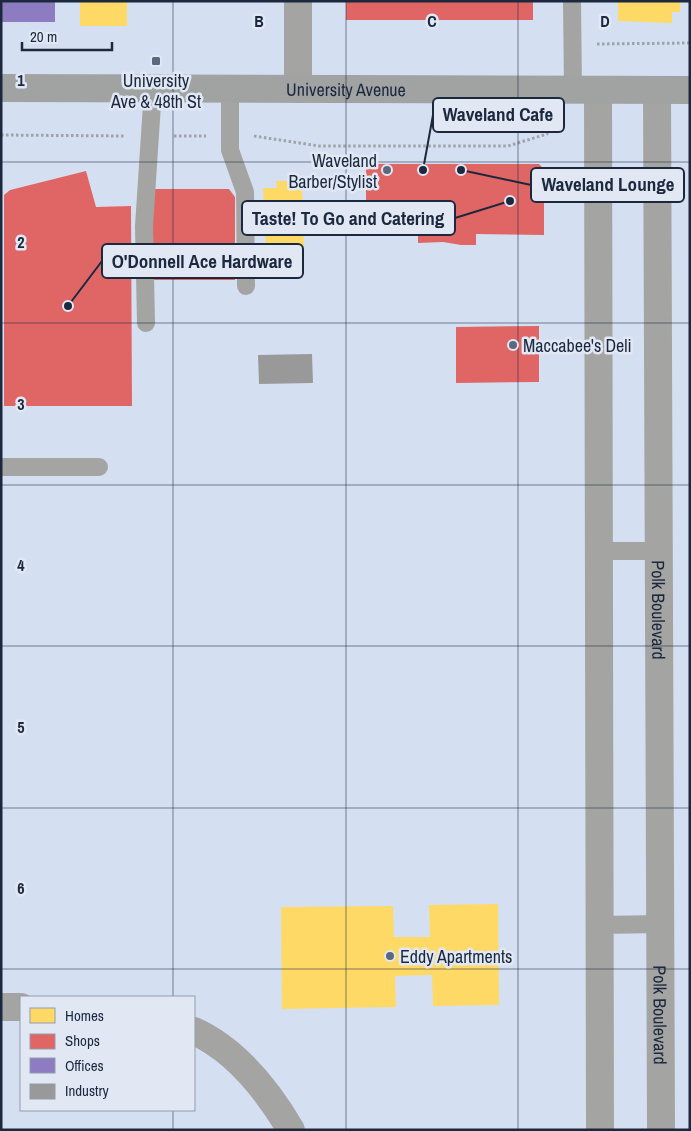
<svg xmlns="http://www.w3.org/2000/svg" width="691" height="1131" viewBox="0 0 691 1131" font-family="'Archivo Narrow',sans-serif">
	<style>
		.homes { fill: #ffd966 }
		.shops { fill: #e06666 }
		.offices { fill: #8e7cc3 }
		.industry { fill: #999 }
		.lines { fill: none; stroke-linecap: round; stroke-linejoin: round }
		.path { stroke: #9fa2a6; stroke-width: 3; stroke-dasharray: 2.5 2.5; stroke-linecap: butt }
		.service { stroke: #a4a4a2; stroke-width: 18 }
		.minor { stroke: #a4a4a2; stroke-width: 28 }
		.secondary { stroke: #a1a3a3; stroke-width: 28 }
		.grid { fill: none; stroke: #1b283e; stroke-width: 1; stroke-opacity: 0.55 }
		.poi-dot { fill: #5c687d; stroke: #e1e8f4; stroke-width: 2 }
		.labels { text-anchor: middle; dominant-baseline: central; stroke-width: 5; stroke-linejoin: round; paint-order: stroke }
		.poi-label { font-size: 18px; fill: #1b283e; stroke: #e1e8f4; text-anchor: start }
		.street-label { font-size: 18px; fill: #1b283e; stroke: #e1e8f4 }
		.grid-label { font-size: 16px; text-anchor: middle; font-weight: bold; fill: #1b283e; stroke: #e1e8f4; stroke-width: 5; stroke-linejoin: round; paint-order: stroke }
		.leader { fill: none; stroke: #1b283e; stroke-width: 2 }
		.callout-dot { fill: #1b283e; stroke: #e1e8f4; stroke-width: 2 }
		.callout { fill: #e1e8f4; stroke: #1b283e; stroke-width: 2 }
		.callout-label { font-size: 19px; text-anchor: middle; font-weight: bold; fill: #1b283e }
	</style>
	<rect width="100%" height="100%" fill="#d4e0f2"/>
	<!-- homes -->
	<path class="homes" d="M80,1H127V26H80Z
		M618,1H680V12H672V23L618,21Z
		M276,181H292V188H302L304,249H275L276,255H266L263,188H277Z
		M498,904L499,1005L433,1006L432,975L395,976L396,1007L282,1009L281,907L393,906L394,937H430L429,905Z"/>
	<!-- shops -->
	<path class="shops" d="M346,1H533V20H346Z
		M366,164H539L544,169V235L476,234V245H461L443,242L418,243V234H366Z
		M86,171L96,207L131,206L132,406H4V195L10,190Z
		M152,189H229L235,197V280H153Z
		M539,326V382L456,383V327Z"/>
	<!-- offices -->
	<path class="offices" d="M1,1H55V22H1Z"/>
	<!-- industry -->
	<path class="industry" d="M312,354L313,383L259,384L258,355Z"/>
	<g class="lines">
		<!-- path -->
		<path class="path" d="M597,44L690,43
			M1,135L126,136
			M174,136H206
			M254,136L319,146H508L547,134L551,118"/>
		<!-- service -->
		<path class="service" d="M572,1L573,90
			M230,89V150L245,192L246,286
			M146,323L144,226L153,89
			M1,467H99
			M600,551H659
			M600,925L661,924"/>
		<!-- minor -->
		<g class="minor">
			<path d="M298,1V89"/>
			<path d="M598,90L600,1130"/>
			<path id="s1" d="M657,90L661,1130"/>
			<path d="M1,1007H21"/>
			<path d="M194,1031C236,1050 268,1091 291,1130"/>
		</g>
		<!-- secondary -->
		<path class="secondary" id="s2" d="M1,88L690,90"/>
	</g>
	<!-- grid -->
	<path class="grid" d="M173,1V997M346,1V1130M518,1V1130M1,162H690M1,323H690M1,485H690M1,646H690M1,808H690M1,969H690M173,1110V1130"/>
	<!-- markers -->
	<g class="poi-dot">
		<rect x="151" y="56" width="10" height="10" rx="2.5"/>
		<circle cx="387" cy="170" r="5"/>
		<circle cx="513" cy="345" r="5"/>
		<circle cx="390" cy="956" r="5"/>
	</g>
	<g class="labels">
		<!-- poi labels -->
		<g class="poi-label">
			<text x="156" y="80" text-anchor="middle">University<tspan x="156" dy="21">Ave &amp; 48th St</tspan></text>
			<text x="377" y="160" text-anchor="end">Waveland<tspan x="377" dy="21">Barber/Stylist</tspan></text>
			<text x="523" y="345">Maccabee's Deli</text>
			<text x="400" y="956">Eddy Apartments</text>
		</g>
		<!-- street labels -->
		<g class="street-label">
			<text stroke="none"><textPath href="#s2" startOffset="345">University Avenue</textPath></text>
			<text stroke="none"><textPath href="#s1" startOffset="520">Polk Boulevard</textPath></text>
			<text stroke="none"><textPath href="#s1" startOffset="925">Polk Boulevard</textPath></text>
		</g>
	</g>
	<g class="grid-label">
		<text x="259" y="27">B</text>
		<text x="432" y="27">C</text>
		<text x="605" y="27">D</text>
		<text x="21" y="86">1</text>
		<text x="21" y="248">2</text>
		<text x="21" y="410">3</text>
		<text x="21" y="571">4</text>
		<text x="21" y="733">5</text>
		<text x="21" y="894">6</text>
	</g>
	<!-- callouts -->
	<path class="leader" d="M423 170L433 115M461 170L531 185M510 201L455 218M68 306L102 261"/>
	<g class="callout-dot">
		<circle cx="423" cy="170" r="5"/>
		<circle cx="461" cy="170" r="5"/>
		<circle cx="510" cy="201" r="5"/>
		<circle cx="68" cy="306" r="5"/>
	</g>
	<g class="callout">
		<rect x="433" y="98" width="131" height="34" rx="5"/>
		<rect x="531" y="168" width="153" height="34" rx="5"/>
		<rect x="242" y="201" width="213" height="34" rx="5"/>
		<rect x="102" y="244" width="201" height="34" rx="5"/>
	</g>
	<g class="callout-label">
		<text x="498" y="121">Waveland Cafe</text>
		<text x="608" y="191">Waveland Lounge</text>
		<text x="348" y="225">Taste! To Go and Catering</text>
		<text x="202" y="268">O'Donnell Ace Hardware</text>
	</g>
	<!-- border -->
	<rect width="691" height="1131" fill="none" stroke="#1b283e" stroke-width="5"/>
	<!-- legend -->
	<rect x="20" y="996" width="175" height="115" fill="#e1e8f4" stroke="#929bab"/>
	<rect x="30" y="1008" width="25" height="15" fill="#ffd966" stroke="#929bab"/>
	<text x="65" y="1021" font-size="15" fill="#1b283e">Homes</text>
	<rect x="30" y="1034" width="25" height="15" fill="#e06666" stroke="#929bab"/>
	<text x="65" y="1046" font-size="15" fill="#1b283e">Shops</text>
	<rect x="30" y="1058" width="25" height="15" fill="#8e7cc3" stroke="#929bab"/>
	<text x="65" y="1071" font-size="15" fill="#1b283e">Offices</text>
	<rect x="30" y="1084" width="25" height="15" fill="#999999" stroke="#929bab"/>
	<text x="65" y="1096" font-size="15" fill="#1b283e">Industry</text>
	<!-- scale -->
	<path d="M22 42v8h90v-8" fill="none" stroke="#1b283e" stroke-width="2.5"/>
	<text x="30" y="42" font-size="15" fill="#1b283e" stroke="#e1e8f4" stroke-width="4" paint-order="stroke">20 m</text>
</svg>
